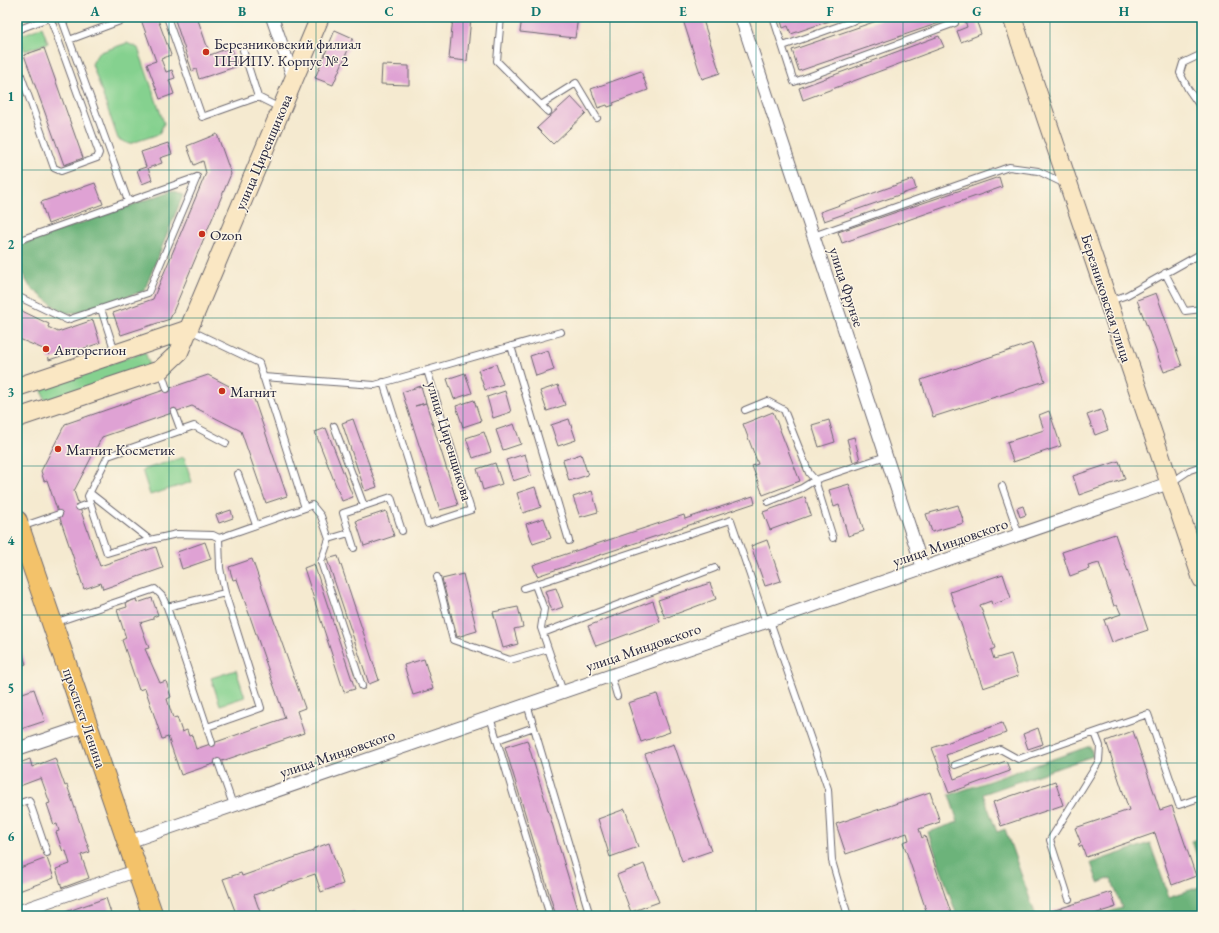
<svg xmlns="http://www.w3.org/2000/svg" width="1219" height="933" viewBox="0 0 1219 933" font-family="'EB Garamond',serif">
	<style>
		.green { fill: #85d18f; stroke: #547a65 }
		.forest { fill: #6cb37a; stroke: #476a5a }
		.building { fill: #dfa2d4 }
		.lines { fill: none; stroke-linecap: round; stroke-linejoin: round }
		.lane-casing { stroke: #6c686f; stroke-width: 8 }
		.street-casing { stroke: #6c686f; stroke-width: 14 }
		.secondary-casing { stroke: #6c686f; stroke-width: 20 }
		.primary-casing { stroke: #6c686f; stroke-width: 22 }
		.lane { stroke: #fff; stroke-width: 6 }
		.street { stroke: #fff; stroke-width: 12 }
		.secondary { stroke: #fae7c3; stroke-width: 18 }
		.primary { stroke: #f3c26a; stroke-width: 20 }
		.grid { fill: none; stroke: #0f766e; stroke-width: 1; stroke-opacity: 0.55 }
		.poi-dot { fill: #c8321e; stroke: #fcf5e5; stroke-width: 1.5 }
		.labels { text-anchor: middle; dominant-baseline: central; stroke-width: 3; stroke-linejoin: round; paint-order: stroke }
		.poi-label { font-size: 15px; fill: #22223b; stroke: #fcf5e5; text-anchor: start }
		.street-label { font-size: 15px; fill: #22223b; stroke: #fcf5e5 }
		.neatline { fill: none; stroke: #0f766e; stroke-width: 1.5 }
		.grid-label { font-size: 13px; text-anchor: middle; font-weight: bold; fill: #0f766e }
	</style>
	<rect width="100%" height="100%" fill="#fcf5e5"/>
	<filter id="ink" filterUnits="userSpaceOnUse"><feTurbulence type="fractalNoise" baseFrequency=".025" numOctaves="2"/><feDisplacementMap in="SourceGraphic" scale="8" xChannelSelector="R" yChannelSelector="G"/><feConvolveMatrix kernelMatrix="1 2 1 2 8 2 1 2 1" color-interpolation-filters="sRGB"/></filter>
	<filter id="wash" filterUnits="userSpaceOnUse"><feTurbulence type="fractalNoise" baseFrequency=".012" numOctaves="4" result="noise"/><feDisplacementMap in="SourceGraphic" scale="16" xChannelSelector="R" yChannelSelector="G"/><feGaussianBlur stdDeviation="0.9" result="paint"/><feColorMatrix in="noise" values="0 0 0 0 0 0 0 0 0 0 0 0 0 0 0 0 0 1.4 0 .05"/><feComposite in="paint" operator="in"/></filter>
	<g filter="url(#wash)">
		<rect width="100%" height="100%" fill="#f5ead0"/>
		<!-- green -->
		<path class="green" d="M42,27L48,43L25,51L19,36Z
			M127,43L138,48L164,123L159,134L129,144L118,139L92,64L98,53Z
			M145,352L151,369L46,404L41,387Z
			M184,457L192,482L150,495L142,470Z
			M236,670L245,697L220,705L211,678Z"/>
		<!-- forest -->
		<path class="forest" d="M174,190L183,195L144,291L76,313H63L30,287L17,264V246Z
			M1090,746L1093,756L983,794L997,832L1005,829L1036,916H957L928,832L958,822L949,795Z
			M1202,838V870L1192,841Z
			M1150,843L1169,897L1202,886V916H1096L1122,908L1111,878L1098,883L1091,863Z"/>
		<g id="blocks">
			<!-- building -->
			<path class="building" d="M140,17H157L171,55L161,59L166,72L172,70L175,78L169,80L174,94L160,99L147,64L156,61Z
				M174,17H197L210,55L231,47L238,66L199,79L196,69L192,71Z
				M453,17H471L467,61L449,59Z
				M522,17H578L575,38L520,32Z
				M682,17H702L720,73L702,79Z
				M780,17H841L791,34L788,26L783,28Z
				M888,17H940L942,22L799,71L792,50Z
				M964,17H975L981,34L961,42L957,31L967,27Z
				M335,30L353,38L333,85L315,78Z
				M939,36L944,47L803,100L799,88Z
				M44,48L83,158L64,165L24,55Z
				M382,65L409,66V85L381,84Z
				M641,71L648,90L613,103L614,105L608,107L607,105L598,108L591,89Z
				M571,97L586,113L553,144L537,128Z
				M217,134L231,174L170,319L121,335L113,313L153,299L206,173L203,161L194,165L187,146Z
				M168,143L172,154L160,158L162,163L148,168L152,180L142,184L137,170L146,167L141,152Z
				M999,177L1002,187L842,243L838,232Z
				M913,179L916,189L824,221L820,212Z
				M95,183L103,204L48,224L41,202Z
				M1156,293L1182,366L1164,372L1137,300Z
				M18,309L49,324L48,327L58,332L93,320L100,343L49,360L48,351L17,338Z
				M1032,343L1045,381L933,417L921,380Z
				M548,350L554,370L536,376L530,356Z
				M496,364L503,384L485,390L478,370Z
				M465,373L472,393L454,399L447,379Z
				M208,375L254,399L287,496L266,503L241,431L192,406L102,437L74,491L100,566L156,547L163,568L103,589L101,583L84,589L47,480L44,481L41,471L65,424Z
				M558,385L565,405L547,411L540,391Z
				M421,386L426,403L415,406L426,403L458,505L440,510L402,392Z
				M505,391L511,412L493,418L487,397Z
				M474,400L481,421L463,427L456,406Z
				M1101,410L1108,430L1095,435L1087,415Z
				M1049,411L1061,446L1013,462L1007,442L1044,430L1039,415Z
				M773,412L800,481L763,495L752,466L758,464L743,424Z
				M353,419L377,487L365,491L342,423Z
				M569,419L576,440L558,446L551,425Z
				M829,420L835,442L819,447L812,425Z
				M514,424L521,444L503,450L496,430Z
				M326,428L353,497L342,501L315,432Z
				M484,432L491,452L473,458L466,438Z
				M854,437L860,460L853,462L847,439Z
				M525,454L531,475L513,481L506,460Z
				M581,454L588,475L569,481L563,460Z
				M1119,461L1125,479L1079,495L1073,476Z
				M495,463L502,484L483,490L477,469Z
				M849,484L864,531L848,536L839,505L834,507L829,490Z
				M535,487L541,507L523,513L517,493Z
				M592,491L598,512L580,517L573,497Z
				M753,496L755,503L537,576L533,565L684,515L685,519Z
				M805,497L811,515L770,530L763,512Z
				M958,505L964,523L932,532L926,514Z
				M1023,506L1026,515L1020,517L1017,508Z
				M231,510L233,518L219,523L216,515Z
				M386,511L394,536L364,546L356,521Z
				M544,518L551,538L533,544L526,524Z
				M1115,534L1148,630L1112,642L1104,620L1121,614L1117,605L1114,606L1099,563L1088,566L1089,569L1070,576L1062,552Z
				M767,540L781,581L765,586L751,546Z
				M205,542L211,559L182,569L177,552Z
				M338,556L379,680L369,684L327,559Z
				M252,559L305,708L297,711L304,733L181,775L168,737L162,739L145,688L139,690L122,640L126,638L117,610L127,607L126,603L136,599L137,603L152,598L158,615L153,617V619L140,623L149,648L145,649L160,683L166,681L171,697L167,699L173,718L177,717L182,732L187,730L189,736L192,735L196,749L285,718L237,579L233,580L229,567Z
				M314,564L355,689L344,692L304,568Z
				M463,574L477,631L457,637L442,579Z
				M1003,574L1011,598L992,605L991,601L980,605L995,648L991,650L994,659L1011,654L1018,676L983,688L950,592Z
				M710,583L716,599L665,618L658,600Z
				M556,588L563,607L552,611L545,591Z
				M653,601L660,622L596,646L588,626Z
				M518,607L523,627L514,629L518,644L503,648L493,612Z
				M17,639L26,664L17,667Z
				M424,659L433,689L413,695L404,665Z
				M34,689L45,721L21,729L17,717V695Z
				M657,694L670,732L641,742L628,703Z
				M1002,723L1006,733L946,755L954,779L1006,761L1010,771L949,793L932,748Z
				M1038,728L1043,744L1028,749L1023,734Z
				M1133,731L1160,810L1172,806L1196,876L1172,885L1155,833L1086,857L1082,846L1080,847L1078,844L1081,843L1075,828L1129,810L1106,741Z
				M527,740L580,916H556L505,747Z
				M674,744L711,851L682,861L645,754Z
				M55,758L65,786L67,785L90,852L81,855L89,878L62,888L56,869L70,864L66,851L63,852L56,832L59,831L57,824L54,825L47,804L50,803L41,778L17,787V764L30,759L32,767Z
				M1055,781L1063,805L1001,826L993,802Z
				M930,792L940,822L919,829L922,838L925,836L952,916H928L903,842L909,840L907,833L846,854L836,824Z
				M625,809L638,847L610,857L598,819Z
				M329,843L343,884L321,892L315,874L254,895L260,912L248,916H237L223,879L241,873L242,876L313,851V849Z
				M47,858L54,878L19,891L20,894L17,895V869Z
				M644,864L659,902L631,912L617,875Z
				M1111,892L1116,907L1088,916H1053L1052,911Z
				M106,898L112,916H54Z
				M354,911L355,916H339Z"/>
		</g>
	</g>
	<g filter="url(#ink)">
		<use href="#blocks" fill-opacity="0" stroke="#6c686f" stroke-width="1"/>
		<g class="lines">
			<defs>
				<path id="lane" d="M61,17L128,201
					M167,17L202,117L258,97L243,50
					M501,17L497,61L548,112
					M773,17L794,82L955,23L953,17
					M17,30L51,17
					M69,40L123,20L126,17
					M783,46L864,17
					M1202,54L1183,63L1180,73L1188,89L1202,109
					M17,64L54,168L61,171L97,158L99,153L50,17
					M258,97L280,108
					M541,105L576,83L597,118
					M813,236L1009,167L1038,171L1065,184
					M17,241L197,177
					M1165,273L1185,311L1202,309
					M17,296L67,320L148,293L197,177
					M1110,301L1127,295L1202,253
					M101,309L115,352
					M190,330L259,363L305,508L219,538L213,535L177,534L150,540L107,553L88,496L108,456L194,426L226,443
					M511,346L569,541
					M161,371L167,389
					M263,377L375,385L561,332
					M383,382L428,524L471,510L427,370
					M745,410L767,401L784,410L809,473L815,480L802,488L768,502
					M174,412L181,431
					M334,426L364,506
					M238,474L256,525
					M1172,482L1190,470L1202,466
					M1002,486L1019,535
					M90,493L150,540
					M79,507L90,503
					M305,508L312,505L321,516L329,539L321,562L362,686
					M21,527L59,514
					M833,538L815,480L886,456
					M329,539L349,533
					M354,548L343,513L391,497L402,531
					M437,577L453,640L510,660L548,649
					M535,585L544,609L541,628L563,692
					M524,588L731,520L766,622
					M167,607L225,593
					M770,621L828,789L832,861L848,916
					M54,623L155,589L162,596L167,607L207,727L261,708L225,593L220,568L219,538
					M543,633L715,568
					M611,675L617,696
					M527,704L590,916
					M490,717L550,916
					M207,727L212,743
					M497,740L534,727
					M218,762L233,805
					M955,765L1000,749L1018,759L1148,714L1179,805L1202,797
					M17,804L29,800L47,853
					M1069,899L1050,840L1099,761L1100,746L1095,733"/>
				<path id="street" d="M272,17L294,80
					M741,17L923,568
					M17,749L88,725
					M128,842L1169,483
					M17,912L138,870"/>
				<path id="secondary" d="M1012,17L1202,579
					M17,387L189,329
					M17,418L160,370L179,352L320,17"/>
				<path id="primary" d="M17,521L153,916"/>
			</defs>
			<!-- lane casing -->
			<use href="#lane" class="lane-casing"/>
			<!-- street casing -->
			<use href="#street" class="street-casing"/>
			<!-- secondary casing -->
			<use href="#secondary" class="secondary-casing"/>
			<!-- primary casing -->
			<use href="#primary" class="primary-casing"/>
			<!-- lane -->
			<use href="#lane" class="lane"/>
			<!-- street -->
			<use href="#street" class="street"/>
			<!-- secondary -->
			<use href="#secondary" class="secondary"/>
			<!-- primary -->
			<use href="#primary" class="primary"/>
		</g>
	</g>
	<!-- grid -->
	<path class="grid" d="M169,17V916M316,17V916M463,17V916M610,17V916M756,17V916M903,17V916M1050,17V916M17,170H1202M17,318H1202M17,466H1202M17,615H1202M17,763H1202"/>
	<!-- markers -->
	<g class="poi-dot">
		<circle cx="206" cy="52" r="4"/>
		<circle cx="202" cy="234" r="4"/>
		<circle cx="46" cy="349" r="4"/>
		<circle cx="222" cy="391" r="4"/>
		<circle cx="58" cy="449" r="4"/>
	</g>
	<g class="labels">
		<!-- poi labels -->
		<g class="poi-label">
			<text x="214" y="43">Березниковский филиал<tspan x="214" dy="17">ПНИПУ. Корпус № 2</tspan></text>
			<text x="210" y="234">Ozon</text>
			<text x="54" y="349">Авторегион</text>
			<text x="230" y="391">Магнит</text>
			<text x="66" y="449">Магнит Косметик</text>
		</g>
		<!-- street labels -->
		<g class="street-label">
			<text transform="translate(263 152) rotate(-67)">улица Циренщикова</text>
			<text transform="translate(847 287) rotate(72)">улица Фрунзе</text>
			<text transform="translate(1107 298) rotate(72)">Березниковская улица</text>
			<text transform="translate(450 441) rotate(73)">улица Циренщикова</text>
			<text transform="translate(950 542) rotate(-19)">улица Миндовского</text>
			<text transform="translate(643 647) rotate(-19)">улица Миндовского</text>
			<text transform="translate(85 718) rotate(71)">проспект Ленина</text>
			<text transform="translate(337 753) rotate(-19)">улица Миндовского</text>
		</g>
	</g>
	<!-- margin -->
	<rect width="1219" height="933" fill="none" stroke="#fcf5e5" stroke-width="44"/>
	<rect x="22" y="22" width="1175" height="889" class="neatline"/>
	<g class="grid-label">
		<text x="95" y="16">A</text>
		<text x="242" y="16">B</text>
		<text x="389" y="16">C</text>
		<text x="536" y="16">D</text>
		<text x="683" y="16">E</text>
		<text x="830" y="16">F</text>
		<text x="977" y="16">G</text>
		<text x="1124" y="16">H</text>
		<text x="11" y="101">1</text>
		<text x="11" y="249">2</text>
		<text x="11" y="397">3</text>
		<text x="11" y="545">4</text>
		<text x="11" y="693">5</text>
		<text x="11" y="841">6</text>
	</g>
</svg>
